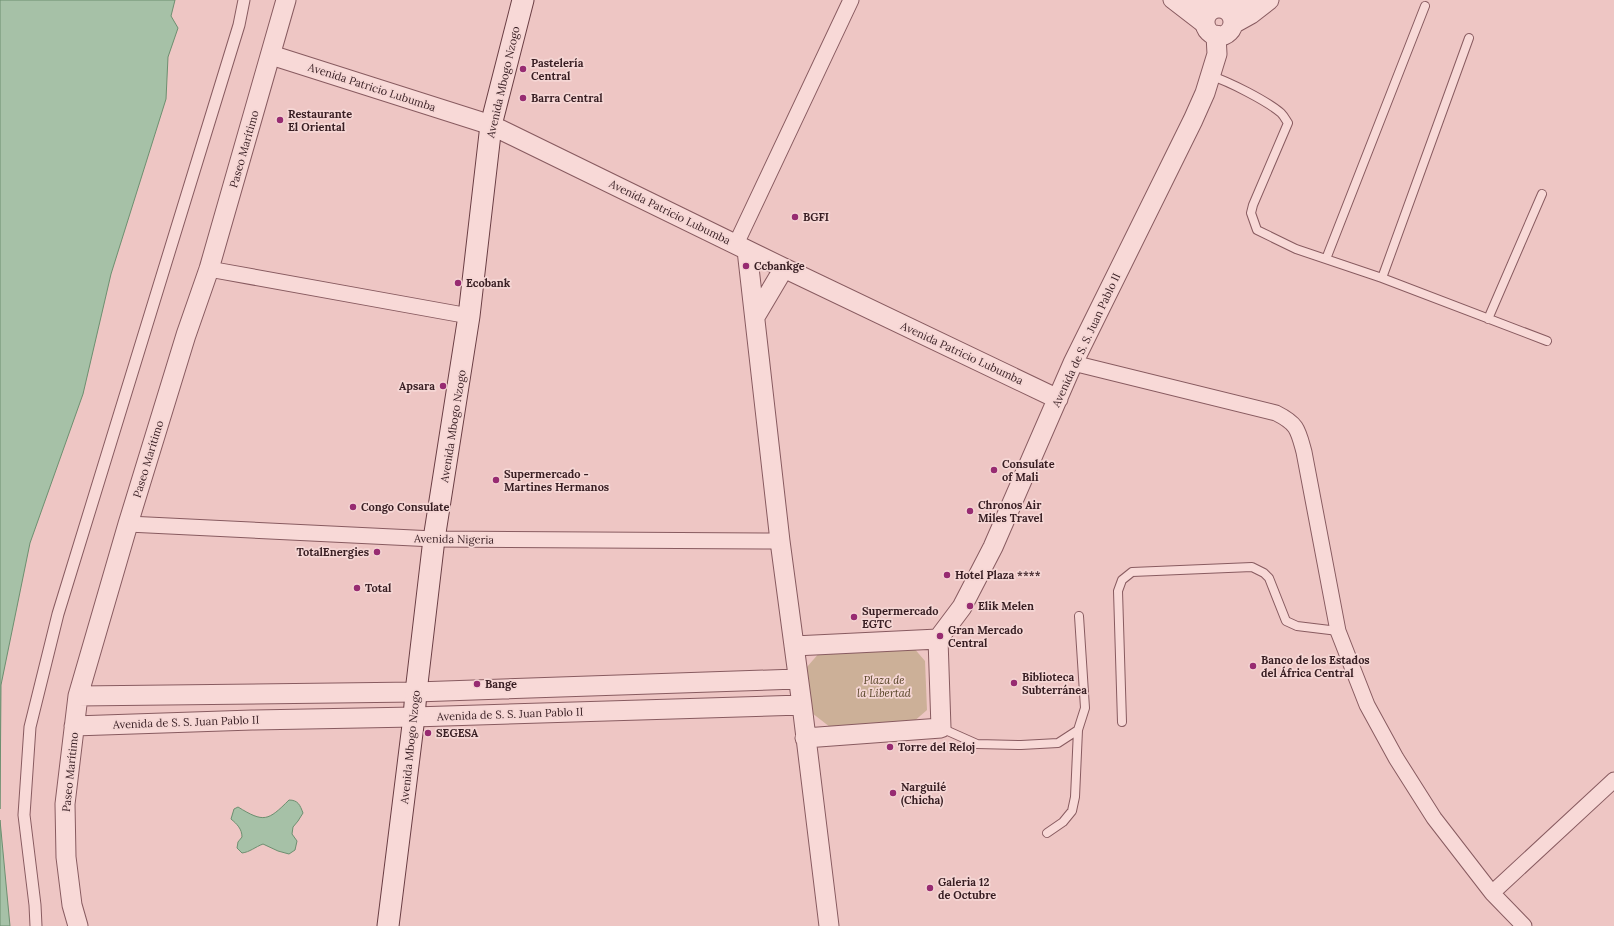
<svg xmlns="http://www.w3.org/2000/svg" width="1614" height="926" viewBox="0 0 1614 926" font-family="Lora,serif">
	<style>
		.green { fill: #ccb098 }
		.water { fill: #a6c1a7; stroke: #6d8f70 }
		.lines { fill: none; stroke-linecap: round; stroke-linejoin: round }
		.service-casing { stroke: #885b60; stroke-width: 10 }
		.pedestrian-casing { stroke: #885b60; stroke-width: 13 }
		.minor-casing { stroke: #885b60; stroke-width: 17 }
		.tertiary-casing { stroke: #885b60; stroke-width: 21 }
		.secondary-casing { stroke: #6a3e44; stroke-width: 23 }
		.service { stroke: #f8d9d7; stroke-width: 8 }
		.pedestrian { stroke: #f8d9d7; stroke-width: 11 }
		.minor { stroke: #f8d9d7; stroke-width: 15 }
		.tertiary { stroke: #f8d9d7; stroke-width: 19 }
		.secondary { stroke: #f8d9d7; stroke-width: 21 }
		.poi-dot { fill: #972b71; stroke: #f5d6d4; stroke-width: 1.5 }
		.labels { text-anchor: middle; dominant-baseline: central; stroke-width: 3.5; stroke-linejoin: round; paint-order: stroke }
		.poi-label { font-size: 11px; font-weight: bold; fill: #381e23; stroke: #f5d6d4; text-anchor: start }
		.street-label { font-size: 11px; fill: #381e23; stroke: #f5d6d4 }
		.park-label { font-size: 11px; font-style: italic; fill: #554225; stroke: #f5d6d4 }
	</style>
	<rect width="100%" height="100%" fill="#eec6c4"/>
	<!-- green -->
	<path class="green" d="M913,647L925,661L927,710L912,723L830,727L812,713L807,667L820,652Z"/>
	<!-- water -->
	<path class="water" d="M0,0H175L171,16L178,28L168,57L166,99L111,274L83,394L30,543L1,685L0,809Z
		M289,800C298,800 300,805 303,813L298,821L293,827L292,834L297,841L295,850L289,854L278,851L263,844C255,847 250,852 242,853L237,848L238,842L242,837C242,829 237,824 231,819L234,809L238,807C264,823 268,821 289,800Z
		M0,820L10,926H0Z"/>
	<g class="lines">
		<defs>
			<path id="service" d="M1211,76C1228,81 1267,101 1281,113C1284,116 1286,120 1288,123L1253,205L1251,213L1257,230L1296,249L1382,278L1547,341
				M1326,259L1425,6
				M1382,278L1469,38
				M1488,319L1542,194
				M1122,722L1118,591L1122,580L1132,572L1252,567L1264,573L1269,578L1286,621L1297,626L1338,631
				M941,728L977,744L1021,745L1058,743L1078,730L1085,708L1079,616
				M1047,833L1063,822L1072,811L1075,797L1078,730"/>
			<path id="pedestrian" d="M36,926L35,905L24,815L30,727L58,614L239,25L244,0"/>
			<path id="minor" d="M1171,0L1206,27
				M1176,0L1216,8
				M736,244L851,0
				M209,269L469,316
				M1073,363L1276,413C1298,424 1298,430 1304,452L1338,631L1367,705L1396,758L1434,818L1492,893L1524,926
				M128,524L434,539L780,541
				M1492,893L1614,780"/>
			<path id="tertiary" d="M1220,8L1244,1L1268,0
				M1205 22a14 14 0 1 1 28 0a14 14 0 1 1-28 0Z
				M1233,24L1251,14L1269,0
				M271,55L491,125L784,268L1058,399
				M747,250L780,541L802,705L829,926
				M755,317L784,268
				M794,646L938,639
				M78,696L416,692L797,679
				M74,726L252,720L414,717L802,705
				M805,738L941,728L938,639L962,607L993,547L1073,363L1193,120L1205,93L1217,54L1216,35
				M78,926L72,905L66,857L65,804L78,696L128,524L186,335L209,269L286,0"/>
			<path id="secondary" d="M388,926L414,717L416,692L434,539L469,316L491,125L523,0"/>
		</defs>
		<!-- service casing -->
		<use href="#service" class="service-casing"/>
		<!-- pedestrian casing -->
		<use href="#pedestrian" class="pedestrian-casing"/>
		<!-- minor casing -->
		<use href="#minor" class="minor-casing"/>
		<!-- tertiary casing -->
		<use href="#tertiary" class="tertiary-casing"/>
		<!-- secondary casing -->
		<use href="#secondary" class="secondary-casing"/>
		<!-- service -->
		<use href="#service" class="service"/>
		<!-- pedestrian -->
		<use href="#pedestrian" class="pedestrian"/>
		<!-- minor -->
		<use href="#minor" class="minor"/>
		<!-- tertiary -->
		<use href="#tertiary" class="tertiary"/>
		<!-- secondary -->
		<use href="#secondary" class="secondary"/>
	</g>
	<!-- markers -->
	<g class="poi-dot">
		<circle cx="523" cy="69" r="4"/>
		<circle cx="523" cy="98" r="4"/>
		<circle cx="280" cy="120" r="4"/>
		<circle cx="795" cy="217" r="4"/>
		<circle cx="746" cy="266" r="4"/>
		<circle cx="458" cy="283" r="4"/>
		<circle cx="443" cy="386" r="4"/>
		<circle cx="994" cy="470" r="4"/>
		<circle cx="496" cy="480" r="4"/>
		<circle cx="353" cy="507" r="4"/>
		<circle cx="970" cy="511" r="4"/>
		<circle cx="377" cy="552" r="4"/>
		<circle cx="947" cy="575" r="4"/>
		<circle cx="357" cy="588" r="4"/>
		<circle cx="970" cy="606" r="4"/>
		<circle cx="854" cy="617" r="4"/>
		<circle cx="940" cy="636" r="4"/>
		<circle cx="1253" cy="666" r="4"/>
		<circle cx="1014" cy="683" r="4"/>
		<circle cx="477" cy="684" r="4"/>
		<circle cx="428" cy="733" r="4"/>
		<circle cx="890" cy="747" r="4"/>
		<circle cx="893" cy="793" r="4"/>
		<circle cx="930" cy="888" r="4"/>
	</g>
	<g class="labels">
		<!-- poi labels -->
		<g class="poi-label">
			<text x="531" y="63">Pastelería<tspan x="531" dy="13">Central</tspan></text>
			<text x="531" y="98">Barra Central</text>
			<text x="288" y="114">Restaurante<tspan x="288" dy="13">El Oriental</tspan></text>
			<text x="803" y="217">BGFI</text>
			<text x="754" y="266">Ccbankge</text>
			<text x="466" y="283">Ecobank</text>
			<text x="435" y="386" text-anchor="end">Apsara</text>
			<text x="1002" y="464">Consulate<tspan x="1002" dy="13">of Mali</tspan></text>
			<text x="504" y="474">Supermercado -<tspan x="504" dy="13">Martines Hermanos</tspan></text>
			<text x="978" y="505">Chronos Air<tspan x="978" dy="13">Miles Travel</tspan></text>
			<text x="361" y="507">Congo Consulate</text>
			<text x="369" y="552" text-anchor="end">TotalEnergies</text>
			<text x="955" y="575">Hotel Plaza ****</text>
			<text x="365" y="588">Total</text>
			<text x="978" y="606">Elik Melen</text>
			<text x="862" y="611">Supermercado<tspan x="862" dy="13">EGTC</tspan></text>
			<text x="948" y="630">Gran Mercado<tspan x="948" dy="13">Central</tspan></text>
			<text x="1261" y="660">Banco de los Estados<tspan x="1261" dy="13">del África Central</tspan></text>
			<text x="1022" y="677">Biblioteca<tspan x="1022" dy="13">Subterránea</tspan></text>
			<text x="485" y="684">Bange</text>
			<text x="436" y="733">SEGESA</text>
			<text x="898" y="747">Torre del Reloj</text>
			<text x="901" y="787">Narguilé<tspan x="901" dy="13">(Chicha)</tspan></text>
			<text x="938" y="882">Galeria 12<tspan x="938" dy="13">de Octubre</tspan></text>
		</g>
		<!-- street labels -->
		<g class="street-label">
			<text transform="translate(503 82) rotate(-77)">Avenida Mbogo Nzogo</text>
			<text transform="translate(372 87) rotate(18)">Avenida Patricio Lubumba</text>
			<text transform="translate(244 149) rotate(-74)">Paseo Marítimo</text>
			<text transform="translate(670 212) rotate(26)">Avenida Patricio Lubumba</text>
			<text transform="translate(1086 340) rotate(-65)">Avenida de S. S. Juan Pablo II</text>
			<text transform="translate(962 353) rotate(25)">Avenida Patricio Lubumba</text>
			<text transform="translate(453 426) rotate(-81)">Avenida Mbogo Nzogo</text>
			<text transform="translate(148 459) rotate(-73)">Paseo Marítimo</text>
			<text transform="translate(454 539) rotate(1)">Avenida Nigeria</text>
			<text transform="translate(510 714) rotate(-2)">Avenida de S. S. Juan Pablo II</text>
			<text transform="translate(186 722) rotate(-2)">Avenida de S. S. Juan Pablo II</text>
			<text transform="translate(410 747) rotate(-84)">Avenida Mbogo Nzogo</text>
			<text transform="translate(70 772) rotate(-84)">Paseo Marítimo</text>
		</g>
		<!-- park labels -->
		<g class="park-label">
			<text x="884" y="680">Plaza de<tspan x="884" dy="13">la Libertad</tspan></text>
		</g>
	</g>
</svg>
